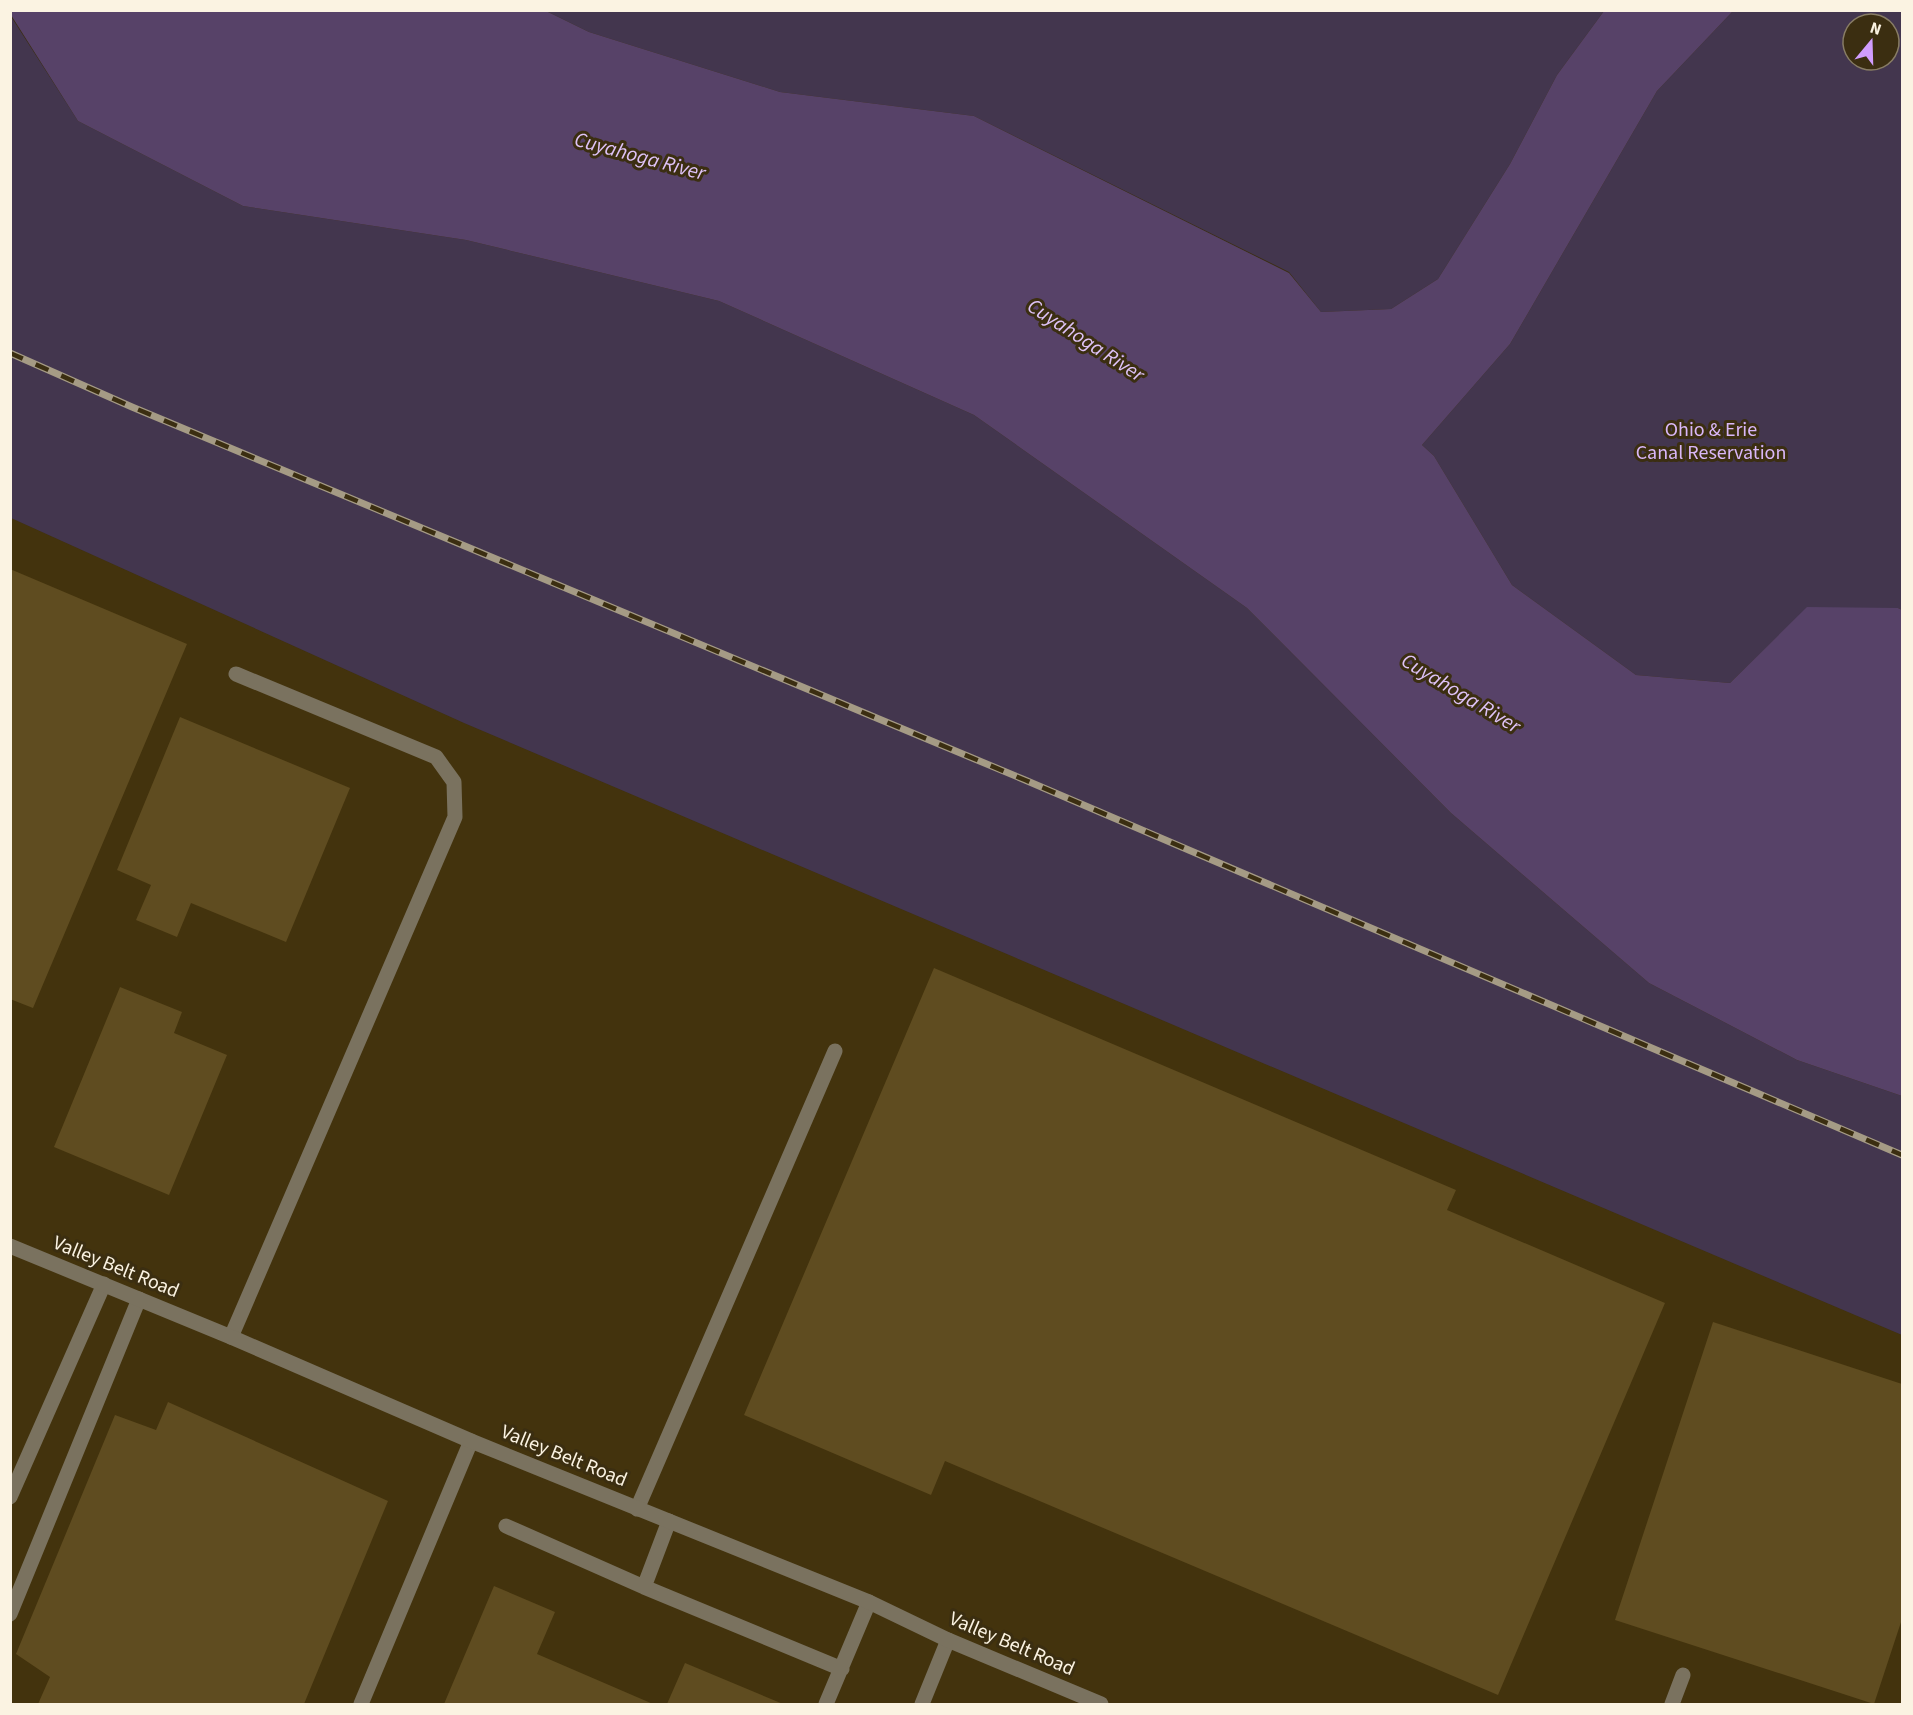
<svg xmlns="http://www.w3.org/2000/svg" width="1913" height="1715" viewBox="0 0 1913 1715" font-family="'Source Sans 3',sans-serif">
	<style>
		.built { fill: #43330d }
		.green { fill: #43364e; fill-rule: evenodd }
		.water { fill: #574268 }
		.building { fill: #5f4c20 }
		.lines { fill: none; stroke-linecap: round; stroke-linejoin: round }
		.lane { stroke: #7a725f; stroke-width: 15 }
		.street { stroke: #7a725f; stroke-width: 15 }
		.rail-casing { stroke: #a59b85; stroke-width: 7 }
		.rail { stroke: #3b2e11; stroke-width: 4.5; stroke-dasharray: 14; stroke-linecap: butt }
		.labels { text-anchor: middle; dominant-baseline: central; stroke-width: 6; stroke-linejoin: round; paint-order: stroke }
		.park-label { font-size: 20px; fill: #d9b7f8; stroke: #3b2e11 }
		.street-label { font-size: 20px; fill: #fbf3e2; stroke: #3b2e11 }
		.water-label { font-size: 21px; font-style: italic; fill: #dec2f7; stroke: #3b2e11 }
	</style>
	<rect width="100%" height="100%" fill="#3b2e11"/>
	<!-- built -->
	<path class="built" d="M11,518L464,723L1902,1335V1704H11Z"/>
	<!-- green -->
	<path class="green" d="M546,11H1604L1557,75L1510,164L1438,279L1391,309L1321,312L1289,272L974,116L780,92L589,32Z
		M1733,11H1902V610L1898,608H1807L1730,683L1636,675L1512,585L1434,456L1422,445L1510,344L1657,91ZM1853,24H1889V60H1853Z
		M10,15L78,121L243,206L466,240L719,301L974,415L1247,608L1451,813L1649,983L1797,1060L1902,1096V1335L464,723L11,518Z"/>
	<!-- water -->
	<path class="water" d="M11,10L546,11L589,32L780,92L974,116L1289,273L1321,312L1391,309L1438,279L1510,164L1557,75L1604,11H1733L1657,91L1510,344L1422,445L1434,456L1512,585L1636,675L1730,683L1807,607L1898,608L1902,610V1096L1797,1060L1649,983L1451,813L1247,608L974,415L719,301L466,240L243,206L78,121L11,15Z"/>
	<!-- building -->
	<path class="building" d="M10,569L187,644L33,1008L10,999Z
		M180,717L350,788L286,942L191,903L177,937L136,920L151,885L117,870Z
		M934,968L1456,1190L1447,1210L1665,1303L1498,1695L945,1461L931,1495L744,1415Z
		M120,987L182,1012L174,1033L227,1055L169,1195L54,1147Z
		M1713,1322L1902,1384V1619L1874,1704L1615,1620Z
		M168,1402L388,1501L304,1704H38L50,1677L16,1654L115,1415L156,1430Z
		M494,1586L555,1612L537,1654L653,1704H444Z
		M685,1663L783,1704H667Z"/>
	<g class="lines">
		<!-- lane -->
		<path class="lane" d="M231,1337L455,817L454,782L436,757L236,674
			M10,1497L104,1284
			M637,1509L835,1051
			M506,1526L644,1587L669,1521
			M644,1587L842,1669
			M10,1614L139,1299
			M361,1704L471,1441
			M826,1704L869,1602
			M922,1704L948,1640
			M1672,1704L1683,1675"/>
		<!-- street -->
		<path class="street" d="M10,1246L231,1337L471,1441L869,1602L948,1640L1101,1704"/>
		<defs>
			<path id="rail" d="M10,353L132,407L1025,780L1902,1155"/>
		</defs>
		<!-- rail casing -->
		<use href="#rail" class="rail-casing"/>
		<!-- rail -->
		<use href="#rail" class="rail"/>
	</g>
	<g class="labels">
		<!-- park labels -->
		<g class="park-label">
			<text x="1711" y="430">Ohio &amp; Erie<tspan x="1711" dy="23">Canal Reservation</tspan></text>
		</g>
		<!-- street labels -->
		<g class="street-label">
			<text transform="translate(116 1267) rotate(22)">Valley Belt Road</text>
			<text transform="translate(564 1456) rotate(22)">Valley Belt Road</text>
			<text transform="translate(1012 1644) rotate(23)">Valley Belt Road</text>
		</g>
		<!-- water labels -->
		<g class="water-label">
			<text transform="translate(640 156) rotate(15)">Cuyahoga River</text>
			<text transform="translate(1086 340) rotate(33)">Cuyahoga River</text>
			<text transform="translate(1461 693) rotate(31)">Cuyahoga River</text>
		</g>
	</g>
	<!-- border -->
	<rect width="1913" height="1715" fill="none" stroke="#fbf3e2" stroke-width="24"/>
	<!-- north arrow -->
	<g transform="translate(1871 42) rotate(19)"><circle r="28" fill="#3b2e11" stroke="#887d65" stroke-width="1.5"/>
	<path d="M0-4.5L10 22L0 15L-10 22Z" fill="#d19dfe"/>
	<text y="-9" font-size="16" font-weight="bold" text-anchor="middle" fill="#fbf3e2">N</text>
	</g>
</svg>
